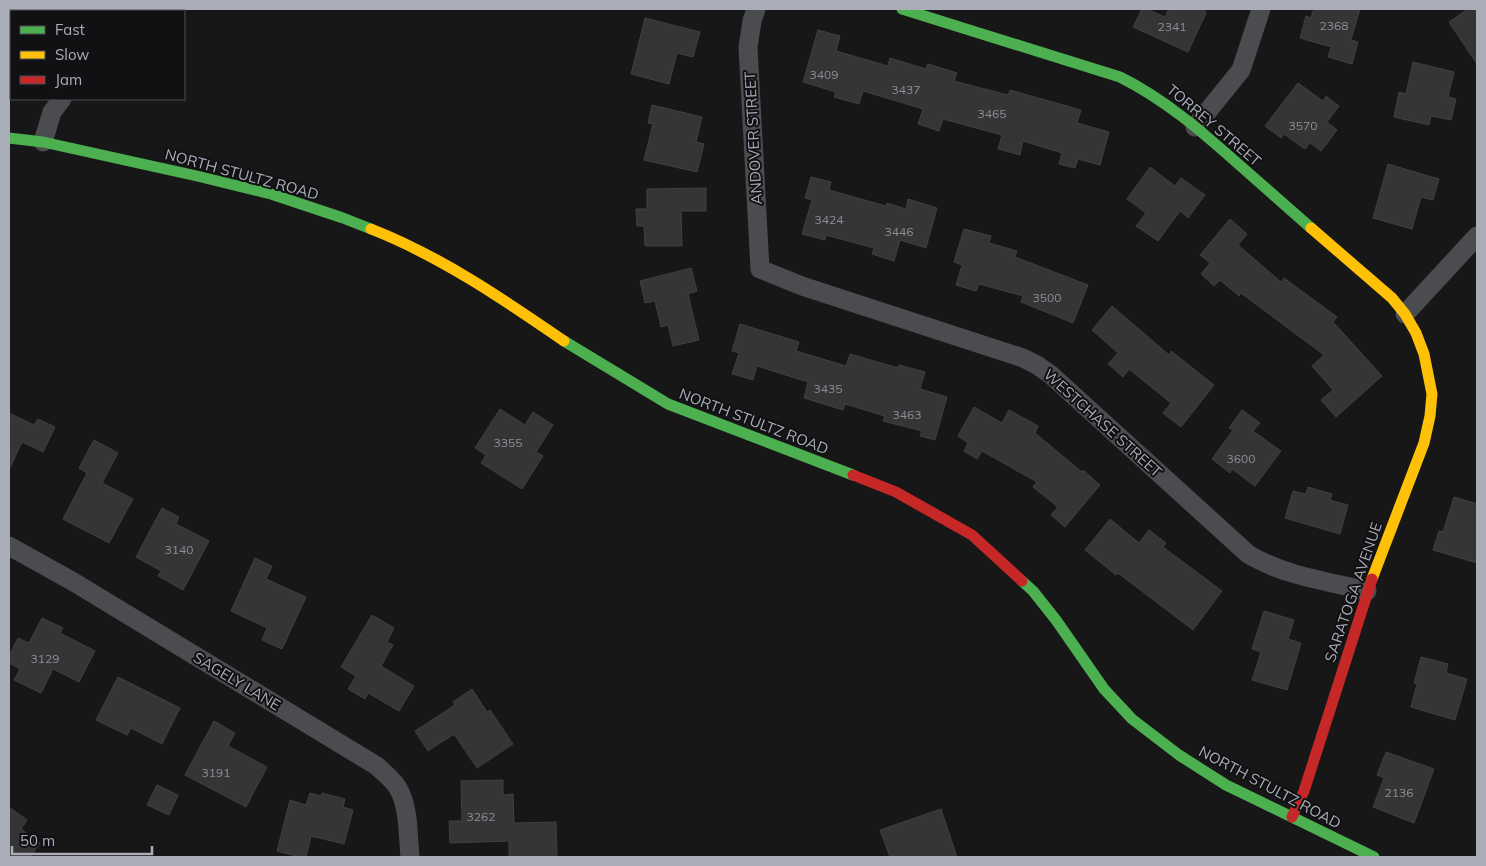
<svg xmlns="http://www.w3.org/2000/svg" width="1486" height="866" viewBox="0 0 1486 866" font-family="Mulish,sans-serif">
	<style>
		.building { fill: #353536; stroke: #3f4043 }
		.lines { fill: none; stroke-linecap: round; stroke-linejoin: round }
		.street { stroke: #4b4c50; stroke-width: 19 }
		.fast { stroke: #4caf50; stroke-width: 11 }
		.slow { stroke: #ffc107; stroke-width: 11 }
		.jam { stroke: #c62828; stroke-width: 11 }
		.labels { text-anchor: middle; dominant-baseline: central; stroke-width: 4; stroke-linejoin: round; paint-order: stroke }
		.number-label { font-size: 12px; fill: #8b8f98 }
		.street-label { font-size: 15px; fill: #a8adb8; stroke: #111113 }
	</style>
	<rect width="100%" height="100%" fill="#171717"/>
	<!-- building -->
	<path class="building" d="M1142,9H1146L1165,17L1169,9H1206L1204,12L1206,13L1188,52L1133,27Z
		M1314,9H1360L1351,40L1358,42L1352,64L1328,57L1331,47L1300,38L1306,16L1311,18Z
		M1468,9H1477V64L1449,22Z
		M645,18L700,32L693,57L677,53L669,84L631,74Z
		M818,30L840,36L836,51L888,66L890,58L926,69L928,64L957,73L954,81L1008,95L1010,90L1081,110L1077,123L1109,132L1100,165L1078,159L1075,168L1059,164L1062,153L1023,141L1020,155L998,149L1002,135L943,119L939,131L918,124L923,109L863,91L859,104L834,97L836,92L803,82Z
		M1413,62L1454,72L1448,97L1456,99L1451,120L1431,116L1429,125L1394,117L1399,92L1406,94Z
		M1298,83L1323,101L1326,96L1339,106L1327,122L1337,130L1321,151L1310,143L1305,149L1284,134L1281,138L1265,126Z
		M652,105L702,117L696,142L704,144L697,172L644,160L653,124L648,123Z
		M1388,164L1439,179L1433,200L1421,197L1412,229L1373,218Z
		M1150,167L1175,186L1181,178L1205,195L1188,218L1180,211L1158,241L1136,226L1146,213L1127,199Z
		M811,177L831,182L829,190L886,206L887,203L906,209L908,199L937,208L926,248L900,240L894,261L872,254L874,248L826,235L825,240L802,234L812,200L805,198Z
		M706,188V211H681L682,246H645L644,226H637L636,209H647V189Z
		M1230,219L1247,234L1238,245L1281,282L1284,278L1337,317L1333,322L1382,376L1336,417L1321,400L1333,390L1312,366L1324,355L1241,293L1239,296L1220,280L1214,286L1201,274L1210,263L1200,255Z
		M964,229L991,236L989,243L1017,251L1015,257L1088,285L1073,323L1021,302L1023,296L979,284L976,291L956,285L962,265L954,262Z
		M691,268L697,291L688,294L699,340L673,346L668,325L661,327L655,301L645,303L640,281Z
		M1112,306L1169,355L1171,351L1214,385L1181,427L1163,413L1171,403L1129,369L1123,377L1108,364L1118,353L1092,330Z
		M740,324L799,342L796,351L846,366L850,354L898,368L899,365L925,372L920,389L947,397L935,440L920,436L922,431L883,421L885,416L845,404L843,410L804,398L808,382L757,366L753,380L732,374L739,353L732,351Z
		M974,407L1002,423L1009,410L1038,426L1035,433L1082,472L1083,470L1100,485L1065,527L1051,515L1058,507L1033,487L1037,482L982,451L977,459L964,451L968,443L958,436Z
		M500,409L525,425L533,412L553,425L536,452L543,456L522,489L481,463L486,455L475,448Z
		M1242,410L1260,423L1253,431L1281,451L1255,486L1232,469L1230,473L1212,459L1233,430L1229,428Z
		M9,413L34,425L38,419L55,427L43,452L22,442L9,470Z
		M94,440L118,453L102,483L133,499L109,543L63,519L87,473L79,468Z
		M1308,487L1332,494L1330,500L1348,505L1340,534L1285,518L1293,491L1306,494Z
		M1454,497L1477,504V563L1433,550L1439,531L1443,532Z
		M162,508L179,517L176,524L209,541L183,590L158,576L161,571L136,557Z
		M1110,519L1139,543L1149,530L1166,543L1163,547L1222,591L1193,630L1118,573L1116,575L1085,550Z
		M255,558L272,566L266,579L306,597L282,649L262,640L267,628L231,611Z
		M1264,611L1294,620L1288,639L1301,643L1287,690L1252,680L1261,652L1252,649Z
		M372,615L394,628L387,642L393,645L381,666L414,686L399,711L368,693L365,699L348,689L356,676L341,667Z
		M42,618L63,628L60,633L95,651L79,682L53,669L41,693L14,680L20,669L9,663V656L18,638L29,643Z
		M1421,657L1448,664L1446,673L1467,679L1455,720L1411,707L1417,684L1414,683Z
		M118,677L180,708L162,744L131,728L127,735L96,720Z
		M472,689L487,712L490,710L513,744L477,768L454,734L428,751L415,731L455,705L453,702Z
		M214,721L235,733L228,746L267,767L246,807L185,775Z
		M1386,752L1434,769L1414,823L1373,807L1384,778L1377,775Z
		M503,780V795L513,794L514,823L556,822L557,857H509V841L450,843L449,821H462L461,781Z
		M157,785L178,795L169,815L147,805Z
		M310,793L321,796L322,793L345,799L343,807L353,810L344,844L311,836L306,857H300L277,851L290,800L306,805Z
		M9,807L27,820L21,829L40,843L30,857H9Z
		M941,809L957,857H890L880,830Z"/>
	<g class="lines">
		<!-- street -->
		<path class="street" d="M756,9L752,21L748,47L760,269L802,286L1023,358L1037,365L1051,375L1248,554C1284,576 1327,581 1367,591
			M171,11L174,9
			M1195,127L1241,70L1261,9
			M43,142L52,112L62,99
			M1405,314L1477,236
			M9,546L72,581L377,766C384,773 395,781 399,790C409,808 408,837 410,857"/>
		<!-- fast -->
		<path class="fast" d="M902,9L1120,77C1164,99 1200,130 1236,162C1261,184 1286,206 1311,228
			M9,138L43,142L197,176L271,194L343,218L371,229
			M564,341L668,404L853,475
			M1022,581L1033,591L1056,620L1104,689L1132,719L1179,755L1226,785L1374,857"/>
		<!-- slow -->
		<path class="slow" d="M1311,228L1392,298L1405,314L1416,333L1424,354L1432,394L1430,416L1424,443L1372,579
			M371,229C440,256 503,299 564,341"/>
		<!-- jam -->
		<path class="jam" d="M853,475L896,492L972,535L1022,581
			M1292,817L1304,791L1372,579"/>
	</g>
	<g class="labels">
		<!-- number labels -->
		<g class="number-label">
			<text x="1334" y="25">2368</text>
			<text x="1172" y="26">2341</text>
			<text x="824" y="74">3409</text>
			<text x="906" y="89">3437</text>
			<text x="992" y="113">3465</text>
			<text x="1303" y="125">3570</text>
			<text x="829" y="219">3424</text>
			<text x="899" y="231">3446</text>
			<text x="1047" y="297">3500</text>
			<text x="828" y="388">3435</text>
			<text x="907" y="414">3463</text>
			<text x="508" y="442">3355</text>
			<text x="1241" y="458">3600</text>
			<text x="179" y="549">3140</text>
			<text x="45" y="658">3129</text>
			<text x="216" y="772">3191</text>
			<text x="1399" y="792">2136</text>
			<text x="481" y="816">3262</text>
		</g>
		<!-- street labels -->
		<g class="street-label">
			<text transform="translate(1214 125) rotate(40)">TORREY STREET</text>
			<text transform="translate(753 138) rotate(-93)">ANDOVER STREET</text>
			<text transform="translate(242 174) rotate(15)">NORTH STULTZ ROAD</text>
			<text transform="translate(754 421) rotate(21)">NORTH STULTZ ROAD</text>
			<text transform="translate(1103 423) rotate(42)">WESTCHASE STREET</text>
			<text transform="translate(1353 592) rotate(-71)">SARATOGA AVENUE</text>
			<text transform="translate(237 681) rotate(31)">SAGELY LANE</text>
			<text transform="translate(1270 787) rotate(28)">NORTH STULTZ ROAD</text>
		</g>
	</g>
	<!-- border -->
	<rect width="1486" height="866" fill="none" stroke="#a8adb8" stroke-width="20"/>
	<!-- legend -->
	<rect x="10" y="10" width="175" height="90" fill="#111113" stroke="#4d4f55"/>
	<rect x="20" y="26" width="25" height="8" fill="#4caf50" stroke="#4d4f55"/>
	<text x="55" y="35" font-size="15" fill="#a8adb8">Fast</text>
	<rect x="20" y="51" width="25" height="8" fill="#ffc107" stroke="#4d4f55"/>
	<text x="55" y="60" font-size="15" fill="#a8adb8">Slow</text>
	<rect x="20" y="76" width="25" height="8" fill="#c62828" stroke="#4d4f55"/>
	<text x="55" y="85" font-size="15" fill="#a8adb8">Jam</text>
	<!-- scale -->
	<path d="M12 846v8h140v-8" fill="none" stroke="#a8adb8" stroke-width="2.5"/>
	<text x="20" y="846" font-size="15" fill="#a8adb8" stroke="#111113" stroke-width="4" paint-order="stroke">50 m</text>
</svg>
